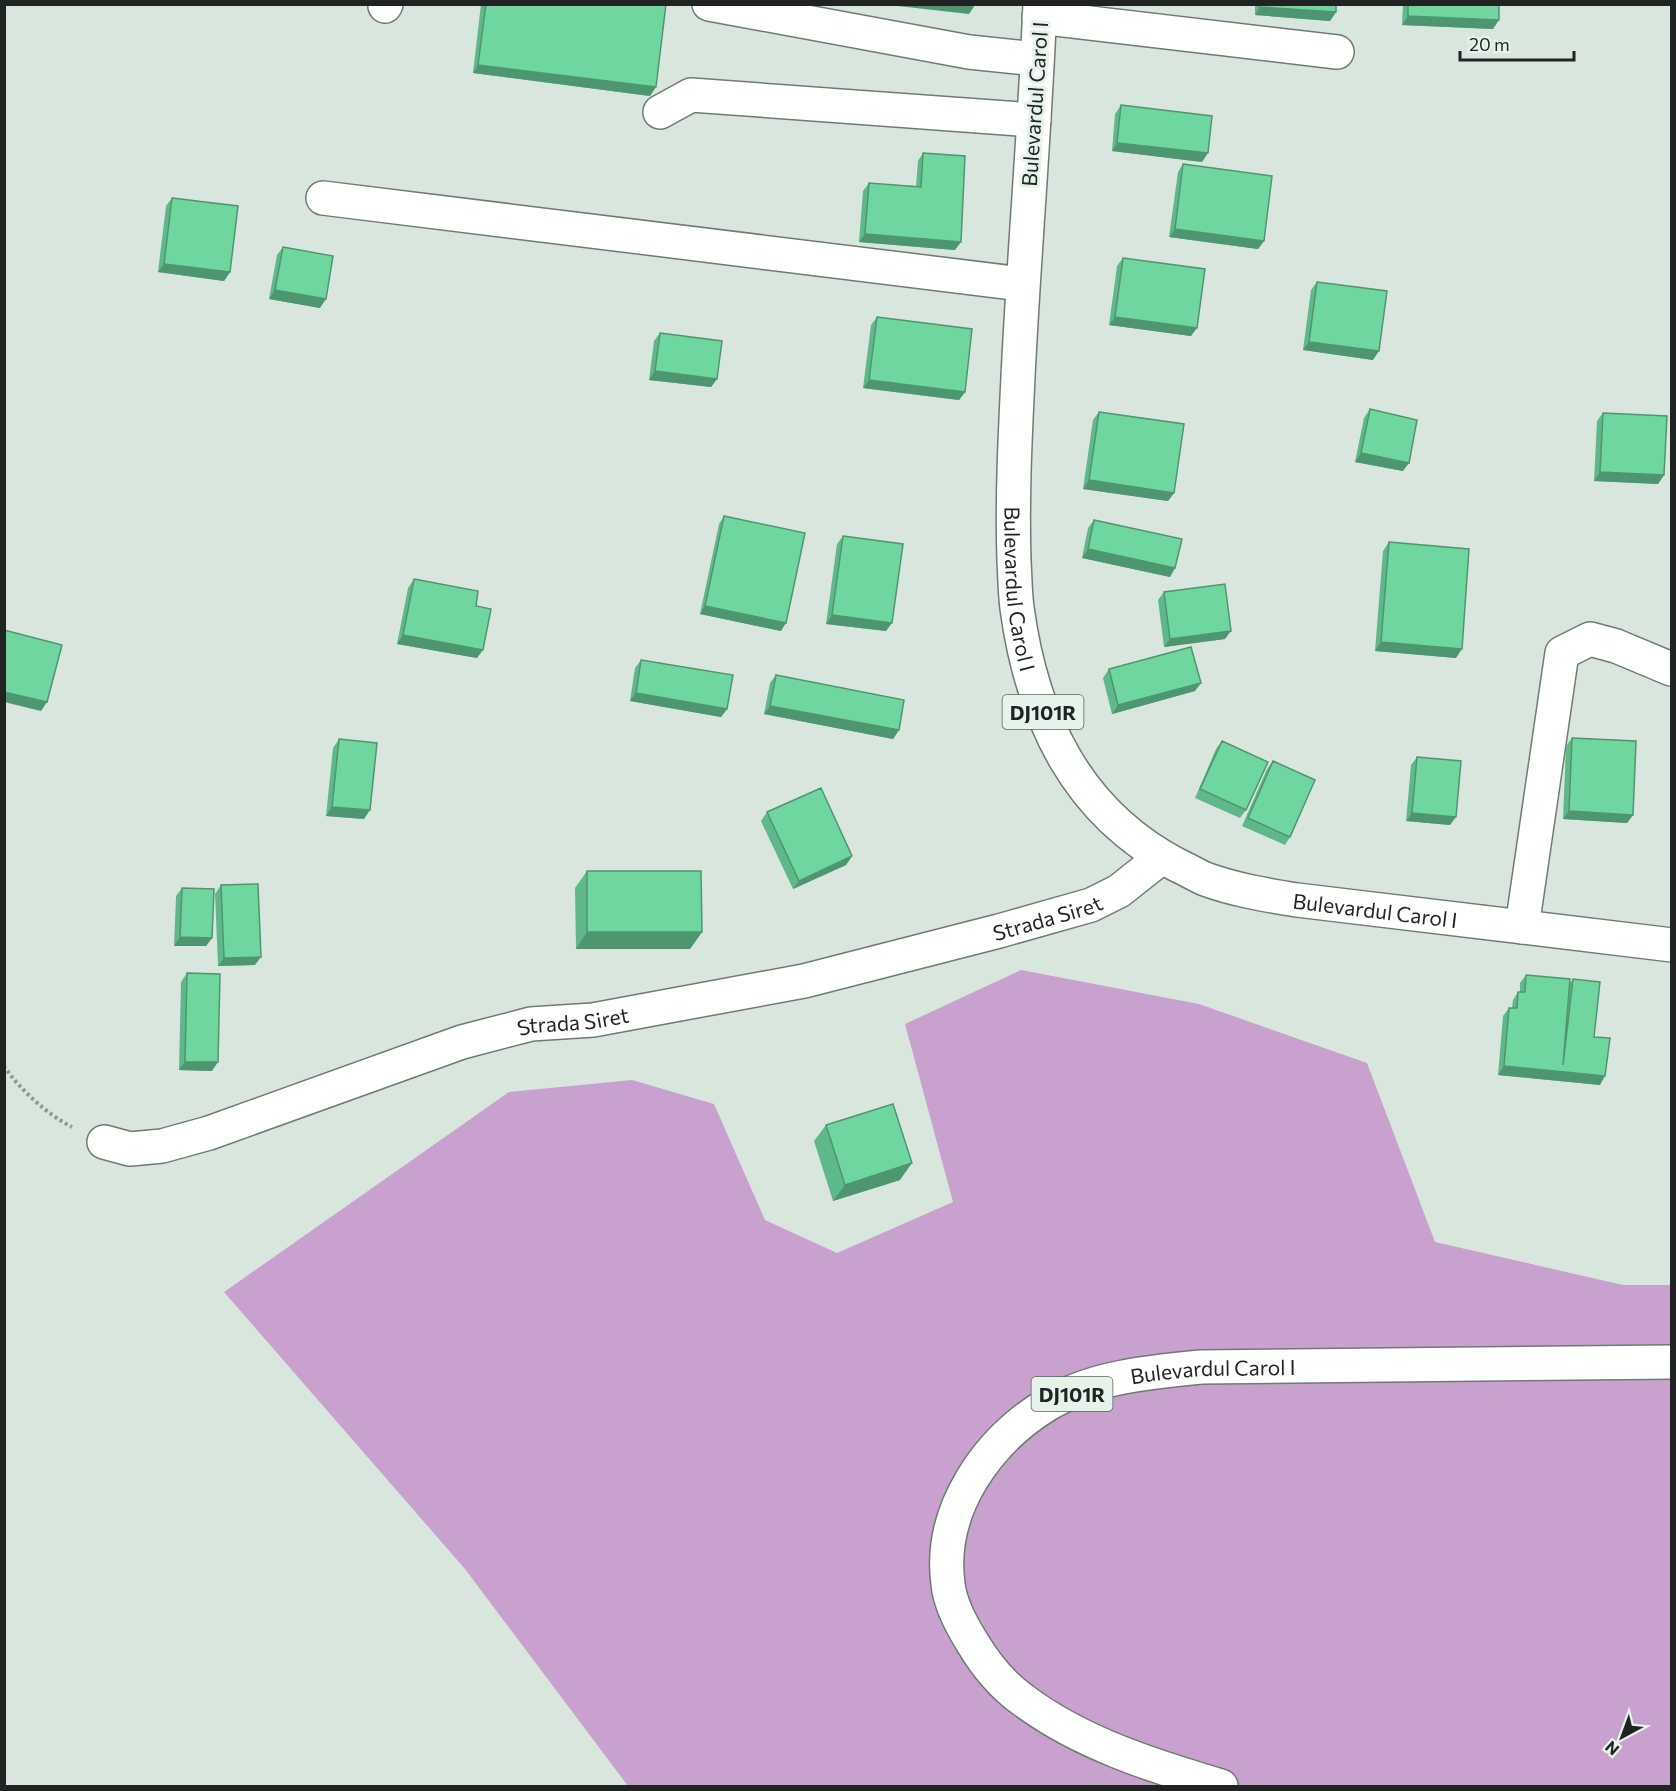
<svg xmlns="http://www.w3.org/2000/svg" width="1676" height="1791" viewBox="0 0 1676 1791" font-family="Commissioner,sans-serif">
	<style>
		.green { fill: #c9a1cf }
		.lines { fill: none; stroke-linecap: round; stroke-linejoin: round }
		.minor-casing { stroke: #6f7a73; stroke-width: 36 }
		.major-casing { stroke: #6f7a73; stroke-width: 36 }
		.path { stroke: #8f9893; stroke-width: 4; stroke-dasharray: 3 3; stroke-linecap: butt }
		.minor { stroke: #fff; stroke-width: 33 }
		.major { stroke: #fff; stroke-width: 33 }
		.wall { fill: #5fb889 }
		.shaded-wall { fill: #4e966f }
		.building { fill: #6fd69f; stroke: #4e966f; stroke-width: 1.5 }
		.labels { text-anchor: middle; dominant-baseline: central; stroke-width: 6; stroke-linejoin: round; paint-order: stroke }
		.shield { fill: #e6f3eb; stroke: #5b615e; stroke-width: 1.5 }
		.shield-label { font-size: 20px; font-weight: bold; fill: #1f2321 }
		.street-label { font-size: 21px; fill: #1f2321; stroke: #e6f3eb }
	</style>
	<rect width="100%" height="100%" fill="#d9e6de"/>
	<!-- green -->
	<path class="green" d="M1021,970L1199,1004L1367,1063L1435,1242L1623,1285H1671V1786H628L465,1569L224,1292L509,1092L632,1080L714,1104L765,1220L837,1253L953,1202L905,1024Z"/>
	<g class="lines">
		<defs>
			<g id="minor">
				<path d="M709,4L969,52L1037,59"/>
				<path d="M385,6L386,4"/>
				<path d="M1039,17L1337,52"/>
				<path d="M660,112L691,95L1034,120"/>
				<path d="M323,198L1022,284"/>
				<path d="M1522,927L1562,653L1590,639L1616,646L1671,669"/>
				<path id="s1" d="M104,1142L130,1149L162,1146L209,1133L462,1042L531,1024L593,1020L804,981L999,931L1091,905L1119,891L1162,857"/>
			</g>
			<g id="major">
				<path id="s2" d="M1040,4C1035,129 1024,253 1018,377C1015,438 1012,500 1014,561C1015,577 1015,593 1017,608C1032,718 1076,812 1177,865C1186,869 1196,875 1205,879C1235,890 1266,895 1297,900L1672,945"/>
				<path id="s3" d="M1221,1786C1153,1766 1080,1743 1023,1700C1002,1685 985,1664 972,1642C962,1626 950,1604 948,1584C938,1510 987,1441 1048,1404C1093,1377 1149,1372 1201,1367L1672,1362"/>
			</g>
		</defs>
		<!-- minor casing -->
		<use href="#minor" class="minor-casing"/>
		<!-- major casing -->
		<use href="#major" class="major-casing"/>
		<!-- path -->
		<path class="path" d="M4,1066C19,1089 48,1115 72,1127"/>
		<!-- minor -->
		<use href="#minor" class="minor"/>
		<!-- major -->
		<use href="#major" class="major"/>
	</g>
	<!-- wall -->
	<path class="wall" d="M481,4H666L650,96L473,73Z
		M1255,4H1336V12L1330,21L1255,15Z
		M1403,4H1499L1493,29L1402,25Z
		M1121,105L1202,162L1112,151L1115,114Z
		M923,153L955,250L859,242L863,191L869,183L916,186L918,161Z
		M1183,164L1264,241L1258,249L1169,237L1178,172Z
		M172,198L230,272L224,281L158,272L166,206Z
		M283,247L320,308L269,299L277,255Z
		M1123,258L1191,336L1109,325L1117,266Z
		M1317,282L1373,360L1303,350L1311,290Z
		M877,317L965,392L959,400L863,388L871,325Z
		M660,333L717,379L711,387L649,380L654,341Z
		M1370,409L1403,471L1355,462L1364,418Z
		M1099,412L1174,493L1168,501L1083,489L1093,420Z
		M1603,413L1664,475L1658,484L1594,481L1597,421Z
		M724,516L781,631L700,614L719,524Z
		M1094,520L1175,568L1170,577L1082,558L1088,528Z
		M843,536L886,631L826,624L837,544Z
		M1389,542L1456,658L1375,651L1383,551Z
		M414,579L476,606L477,658L397,644L408,588Z
		M1164,592L1225,639L1164,647L1158,600Z
		M641,660L727,709L721,717L630,701L635,668Z
		M1109,669L1195,691L1112,714L1103,678Z
		M776,675L899,730L893,739L764,714L770,683Z
		M1572,738L1633,815L1627,823L1563,819L1566,746Z
		M339,739L364,819L326,816L333,748Z
		M1222,741L1246,810L1240,818L1195,798L1216,749Z
		M1417,757L1450,825L1406,821L1411,765Z
		M1273,761L1290,837L1285,845L1242,826L1267,769Z
		M767,812L852,856L846,865L793,889L761,821Z
		M587,871L702,932L690,949H576L575,888Z
		M221,885L255,965L218,966L215,894Z
		M182,888L212,938L206,946H174L176,896Z
		M187,973L212,1071L179,1070L181,982Z
		M1526,975L1570,983L1573,979L1594,1037L1600,1085L1498,1075L1503,1016L1509,1008H1512L1513,1000L1518,992H1520V983Z
		M826,1125L900,1180L833,1201L814,1141Z"/>
	<!-- shaded-wall -->
	<path class="shaded-wall" d="M880,4H968L975,5L969,14Z
		M1260,7L1336,12L1330,21L1255,15Z
		M1408,16L1499,20L1493,29L1402,25Z
		M478,65L656,87L650,96L473,73Z
		M1117,143L1208,153L1202,162L1112,151Z
		M1175,229L1264,241L1258,249L1169,237Z
		M865,234L961,242L955,250L859,242Z
		M164,264L230,272L224,281L158,272Z
		M275,290L326,299L320,308L269,299Z
		M1115,317L1197,328L1191,336L1109,325Z
		M1309,342L1379,351L1373,360L1303,350Z
		M655,371L717,379L711,387L649,380Z
		M869,380L965,392L959,400L863,388Z
		M1361,453L1409,463L1403,471L1355,462Z
		M1600,472L1664,475L1658,484L1594,481Z
		M1089,480L1174,493L1168,501L1083,489Z
		M1088,549L1175,568L1170,577L1082,558Z
		M705,606L786,623L781,631L700,614Z
		M832,615L892,623L886,631L826,624Z
		M1231,631L1225,639L1164,647L1170,639Z
		M403,635L483,650L477,658L397,644Z
		M1381,642L1462,649L1456,658L1375,651Z
		M1201,683L1195,691L1112,714L1118,705Z
		M4,692L47,702L41,711L4,702Z
		M636,693L727,709L721,717L630,701Z
		M770,706L899,730L893,739L764,714Z
		M332,807L370,810L364,819L326,816Z
		M1569,811L1633,815L1627,823L1563,819Z
		M1412,813L1456,817L1450,825L1406,821Z
		M852,856L846,865L793,889L799,881Z
		M587,932H702L690,949H576Z
		M180,937L212,938L206,946H174Z
		M261,957L255,965L218,966L224,958Z
		M185,1062H218L212,1071L179,1070Z
		M1504,1066L1605,1076L1600,1085L1498,1075Z
		M912,1163L900,1180L833,1201L845,1185Z"/>
	<!-- building -->
	<path class="building" d="M486,4H666L656,87L478,65Z
		M1261,4H1336V12L1260,7Z
		M1408,4H1499V20L1408,16Z
		M1121,105L1212,116L1208,153L1117,143Z
		M923,153L965,156L961,242L865,234L869,183L921,187Z
		M1183,164L1272,176L1264,241L1175,229Z
		M172,198L238,206L230,272L164,264Z
		M283,247L333,256L326,299L275,290Z
		M1123,258L1205,269L1197,328L1115,317Z
		M1317,282L1387,291L1379,351L1309,342Z
		M877,317L972,329L965,392L869,380Z
		M660,333L722,341L717,379L655,371Z
		M1370,409L1417,420L1409,463L1361,453Z
		M1099,412L1184,424L1174,493L1089,480Z
		M1603,413L1667,416L1664,475L1600,472Z
		M724,516L805,533L786,623L705,606Z
		M1094,520L1182,539L1175,568L1088,549Z
		M843,536L903,544L892,623L832,615Z
		M1389,542L1469,549L1462,649L1381,642Z
		M414,579L478,591L476,606L491,609L483,650L403,635Z
		M1225,584L1231,631L1170,639L1164,592Z
		M4,630L62,645L47,702L4,692Z
		M1191,647L1201,683L1118,705L1109,669Z
		M641,660L733,675L727,709L636,693Z
		M776,675L904,700L899,730L770,706Z
		M1572,738L1636,741L1633,815L1569,811Z
		M339,739L377,743L370,810L332,807Z
		M1222,741L1268,762L1246,810L1200,789Z
		M1417,757L1461,761L1456,817L1412,813Z
		M1273,761L1315,780L1290,837L1248,818Z
		M821,788L852,856L799,881L767,812Z
		M587,871H701L702,932H587Z
		M258,884L261,957L224,958L221,885Z
		M182,888L214,889L212,938L180,937Z
		M187,973L220,974L218,1062H185Z
		M1526,975L1570,979L1563,1065L1573,979L1600,982L1594,1037L1610,1038L1605,1076L1504,1066L1509,1008H1517L1518,992H1525Z
		M893,1104L912,1163L845,1185L826,1125Z"/>
	<g class="labels">
		<!-- shield labels -->
		<g class="shield">
			<rect x="1002.5" y="695" width="81" height="34" rx="4.5"/>
			<rect x="1031.5" y="1377" width="81" height="34" rx="4.5"/>
		</g>
		<g class="shield-label">
			<text x="1043" y="712">DJ101R</text>
			<text x="1072" y="1394">DJ101R</text>
		</g>
		<!-- street labels -->
		<g class="street-label">
			<text transform="translate(1034 104) rotate(-86)">Bulevardul Carol I</text>
			<text stroke="none"><textPath href="#s2" startOffset="586">Bulevardul Carol I</textPath></text>
			<text stroke="none"><textPath href="#s2" startOffset="1125">Bulevardul Carol I</textPath></text>
			<text stroke="none"><textPath href="#s1" startOffset="976">Strada Siret</textPath></text>
			<text stroke="none"><textPath href="#s1" startOffset="490">Strada Siret</textPath></text>
			<text stroke="none"><textPath href="#s3" startOffset="746">Bulevardul Carol I</textPath></text>
		</g>
	</g>
	<!-- border -->
	<rect width="1676" height="1791" fill="none" stroke="#1f2321" stroke-width="12"/>
	<!-- north arrow -->
	<g transform="translate(1622 1737) rotate(221)" stroke="#e6f3eb" stroke-width="4.5" paint-order="stroke">
	<path d="M0-4.5L10 22L0 15L-10 22Z" fill="#1f2321"/>
	<text y="-9" font-size="16" font-weight="bold" text-anchor="middle" fill="#1f2321">N</text>
	</g>
	<!-- scale -->
	<path d="M1460 51v9h114v-9" fill="none" stroke="#1f2321" stroke-width="3"/>
	<text x="1469" y="51" font-size="18" fill="#1f2321" stroke="#e6f3eb" stroke-width="4.5" paint-order="stroke">20 m</text>
</svg>
